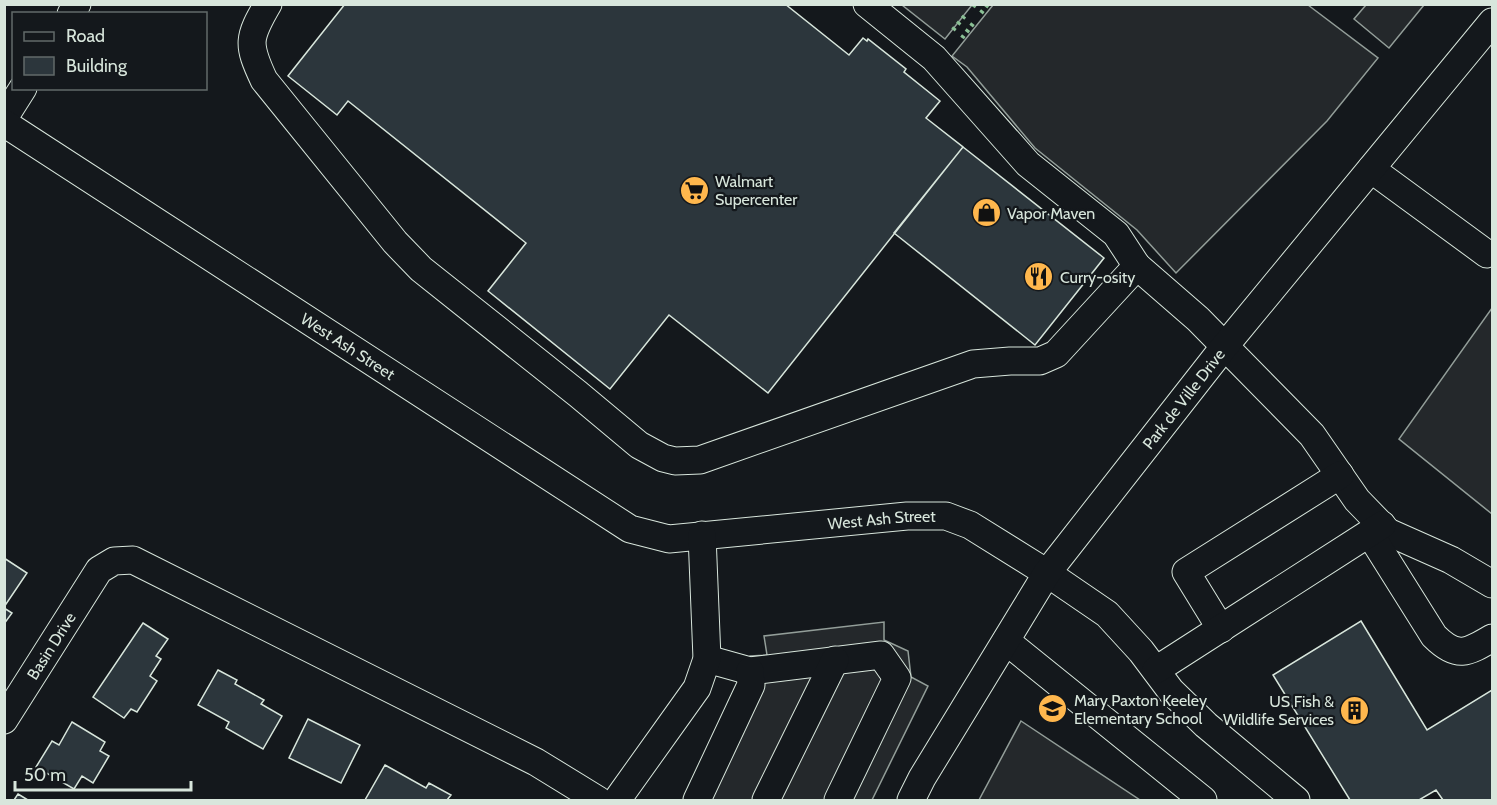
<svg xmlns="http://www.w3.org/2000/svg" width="1497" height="805" viewBox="0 0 1497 805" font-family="Cabin,sans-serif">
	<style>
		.parking { fill: #24282b; stroke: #939e99; stroke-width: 1.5 }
		.building { fill: #2c363c; stroke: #d8e6dc; stroke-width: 1.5 }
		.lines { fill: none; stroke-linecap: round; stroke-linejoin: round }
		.minor-casing { stroke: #d8e6dc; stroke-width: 29 }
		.minor { stroke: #14181c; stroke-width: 27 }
		.hedge { stroke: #8ac095; stroke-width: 4.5; stroke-dasharray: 3 4.5; stroke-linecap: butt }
		.labels { text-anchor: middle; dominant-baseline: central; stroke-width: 4.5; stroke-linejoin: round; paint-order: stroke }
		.poi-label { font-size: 16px; fill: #d8e6dc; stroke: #14181c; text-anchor: start }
		.street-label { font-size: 16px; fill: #d8e6dc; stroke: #14181c }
	</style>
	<rect width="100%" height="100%" fill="#14181c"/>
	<!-- parking -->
	<path class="parking" d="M902,5H972L945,39Z
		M1308,5L1378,58L1327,121L1176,273L1137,230L1035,148L967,67L952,56L993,5Z
		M1366,5V4L1424,5L1389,48L1354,19Z
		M1492,308V514L1399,439Z
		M884,622V640L908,651L911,677L928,686L872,800H683L750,656L767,655L764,636Z
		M1021,721L1140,800H979Z"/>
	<!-- building -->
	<path class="building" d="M345,4H785L849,55L863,38L867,41L868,39L906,69L904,72L940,101L926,118L963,147L768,393L669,315L610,389L488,291L526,243L348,101L337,115L288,76Z
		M963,147L1104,258L1035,345L894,233Z
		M4,558L27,573L4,607Z
		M4,608L12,613L4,624Z
		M1361,621L1427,730L1492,690V800H1443L1436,790L1419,800H1350L1273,675Z
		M143,623L168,639L156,656L161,659L150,676L157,681L137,712L131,709L124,718L93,697Z
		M218,670L237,680L235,684L264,700L261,704L282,716L263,749L226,728L229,722L198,705Z
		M308,719L360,745L341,783L289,758Z
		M72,722L105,742L100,751L109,756L93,783L82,776L74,789L36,767L52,741L59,745Z
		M385,765L426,788L429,783L451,795L447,800H365Z
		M18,794L28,800H14Z"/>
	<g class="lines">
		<defs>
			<g id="minor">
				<path d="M268,4C248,38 247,44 264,80L395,242L421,269L578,394L639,445L663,458L675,461L700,460L973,364L1010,361H1040L1056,354L1137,266"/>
				<path d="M867,4L934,58L1028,164L1116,234L1137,266L1198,319L1312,435L1357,500L1388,532L1451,560L1492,584"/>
				<path d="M71,14L77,4"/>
				<path d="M4,118L23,88"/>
				<path id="s1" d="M4,123L630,529L669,539L907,516H946L970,525L1047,573L1107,614L1141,651L1171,691L1206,725L1296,800"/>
				<path d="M1371,169L1487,254"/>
				<path d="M1370,534L1434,636C1457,659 1467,653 1492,638"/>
				<path d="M1221,629L1186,572L1340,475"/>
				<path d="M1006,641L1203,800"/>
				<path d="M707,659L750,671L881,655L897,678L838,800"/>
				<path d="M1156,670L1382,525"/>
				<path id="s2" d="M4,720L99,570L114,561L133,560L536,762L598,800"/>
				<path d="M617,800L697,688L707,659L702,535"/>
				<path d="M697,800L751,685L750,671"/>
				<path d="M766,800L835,660"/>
				<path id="s3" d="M911,800L922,778L1047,573L1224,347L1492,22"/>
			</g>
		</defs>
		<!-- minor casing -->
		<use href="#minor" class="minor-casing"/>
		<!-- minor -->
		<use href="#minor" class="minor"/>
		<!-- hedge -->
		<path class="hedge" d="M973,7L975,4
			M981,13L988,4
			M953,30L967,13
			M962,38L975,21"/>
	</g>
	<!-- icons -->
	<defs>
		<symbol id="supermarket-disc" viewBox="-11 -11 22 22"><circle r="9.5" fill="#ffb74d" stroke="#14181c"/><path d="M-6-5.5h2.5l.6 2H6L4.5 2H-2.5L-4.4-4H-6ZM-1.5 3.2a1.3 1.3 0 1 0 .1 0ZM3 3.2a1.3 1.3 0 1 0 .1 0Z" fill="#111"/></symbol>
		<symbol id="shop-disc" viewBox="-11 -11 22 22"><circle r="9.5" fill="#ffb74d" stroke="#14181c"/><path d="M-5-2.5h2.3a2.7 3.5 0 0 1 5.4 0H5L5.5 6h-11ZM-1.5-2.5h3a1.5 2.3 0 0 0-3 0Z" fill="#111"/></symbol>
		<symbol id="restaurant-disc" viewBox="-11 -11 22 22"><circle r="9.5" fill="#ffb74d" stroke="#14181c"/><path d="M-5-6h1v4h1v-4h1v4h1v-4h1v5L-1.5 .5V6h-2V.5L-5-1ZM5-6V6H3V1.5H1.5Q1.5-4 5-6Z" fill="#111"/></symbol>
		<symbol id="school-disc" viewBox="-11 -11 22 22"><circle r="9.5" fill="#ffb74d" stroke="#14181c"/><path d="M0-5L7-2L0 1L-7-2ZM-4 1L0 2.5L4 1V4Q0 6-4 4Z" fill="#111"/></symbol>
		<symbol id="building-disc" viewBox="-11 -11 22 22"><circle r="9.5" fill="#ffb74d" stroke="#14181c"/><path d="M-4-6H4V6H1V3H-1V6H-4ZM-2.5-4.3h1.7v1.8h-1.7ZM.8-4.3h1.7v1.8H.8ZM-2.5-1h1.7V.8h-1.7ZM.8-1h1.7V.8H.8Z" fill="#111"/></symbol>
	</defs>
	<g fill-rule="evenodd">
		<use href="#supermarket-disc" x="678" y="174" width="33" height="33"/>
		<use href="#shop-disc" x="970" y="196" width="33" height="33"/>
		<use href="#restaurant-disc" x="1022" y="260" width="33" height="33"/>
		<use href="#school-disc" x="1036" y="692" width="33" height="33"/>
		<use href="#building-disc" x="1338" y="694" width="33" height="33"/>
	</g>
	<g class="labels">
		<!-- poi labels -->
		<g class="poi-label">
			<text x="715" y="181">Walmart<tspan x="715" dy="18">Supercenter</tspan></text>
			<text x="1007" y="213">Vapor Maven</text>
			<text x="1060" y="277">Curry-osity</text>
			<text x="1074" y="700">Mary Paxton Keeley<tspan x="1074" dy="18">Elementary School</tspan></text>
			<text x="1334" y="701" text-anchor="end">US Fish &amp;<tspan x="1334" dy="18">Wildlife Services</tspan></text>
		</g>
		<!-- street labels -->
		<g class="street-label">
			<text stroke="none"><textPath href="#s1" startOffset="410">West Ash Street</textPath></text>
			<text stroke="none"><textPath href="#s3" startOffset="486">Park de Ville Drive</textPath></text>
			<text stroke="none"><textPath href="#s1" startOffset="1000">West Ash Street</textPath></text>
			<text stroke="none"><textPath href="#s2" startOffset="88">Basin Drive</textPath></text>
		</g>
	</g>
	<!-- border -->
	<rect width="1497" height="805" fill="none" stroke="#d8e6dc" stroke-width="12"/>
	<!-- legend -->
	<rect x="12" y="12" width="195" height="78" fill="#14181c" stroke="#626a69" stroke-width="1.5"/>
	<rect x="24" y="32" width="30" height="9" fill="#14181c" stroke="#626a69" stroke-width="1.5"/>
	<text x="66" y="42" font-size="18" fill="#d8e6dc">Road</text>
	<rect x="24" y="57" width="30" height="18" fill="#2c363c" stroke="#626a69" stroke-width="1.5"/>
	<text x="66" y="72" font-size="18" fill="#d8e6dc">Building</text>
	<!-- scale -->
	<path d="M15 781v9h176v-9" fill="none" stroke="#d8e6dc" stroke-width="3"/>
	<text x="24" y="781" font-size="18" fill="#d8e6dc" stroke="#14181c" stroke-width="4.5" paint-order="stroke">50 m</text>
</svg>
